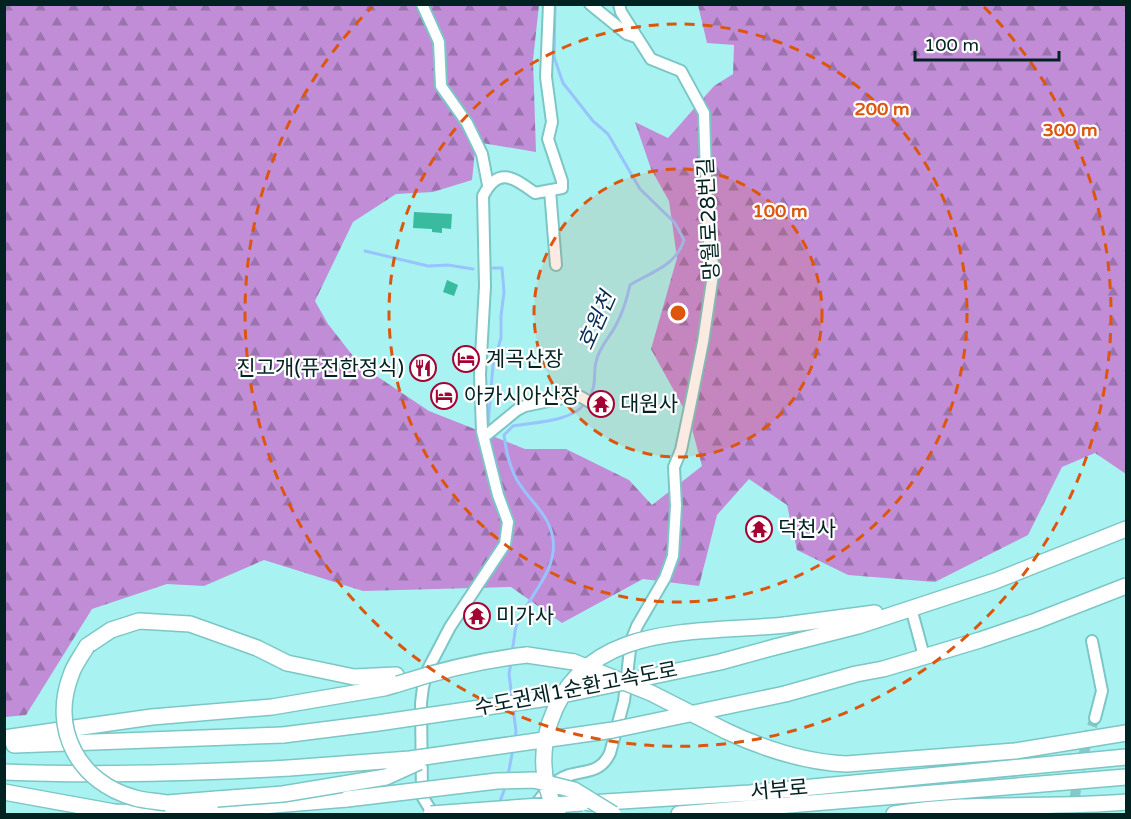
<svg xmlns="http://www.w3.org/2000/svg" width="1131" height="819" viewBox="0 0 1131 819" font-family="'Varela Round','Noto Sans KR',sans-serif">
	<style>
		.forest { fill: url(#forest-firs) }
		.lines { fill: none; stroke-linecap: round; stroke-linejoin: round }
		.stream { stroke: #98c3fd; stroke-width: 3 }
		.building { fill: #38bb9f }
		.minor-tunnel { stroke: #87c9c8; stroke-width: 10; stroke-dasharray: 10 5; stroke-linecap: butt }
		.minor-casing { stroke: #7cc6c6; stroke-width: 14 }
		.highway-casing { stroke: #7cc6c6; stroke-width: 18 }
		.minor { stroke: #fff; stroke-width: 10 }
		.highway { stroke: #fff; stroke-width: 15 }
		.highway-bridge-casing { stroke: #7cc6c6; stroke-width: 18; stroke-linecap: butt }
		.highway-bridge { stroke: #fff; stroke-width: 15 }
		.ring { fill: none; stroke: #dc560d; stroke-width: 3; stroke-dasharray: 10 8 }
		.labels { text-anchor: middle; dominant-baseline: central; stroke-width: 4.5; stroke-linejoin: round; paint-order: stroke }
		.street-label { font-size: 21px; fill: #022222; stroke: #fff }
		.poi-label { font-size: 21px; fill: #022222; stroke: #fff; text-anchor: start }
		.water-label { font-size: 22px; font-style: italic; fill: #052a56; stroke: #fff }
		.centre { fill: #dc560d; stroke: #fff; stroke-width: 3 }
		.ring-label { font-size: 18px; text-anchor: middle; font-weight: bold; fill: #dc560d; stroke: #fff; stroke-width: 4.5; stroke-linejoin: round; paint-order: stroke }
	</style>
	<defs>
		<pattern id="forest-firs" width="22" height="20" patternUnits="userSpaceOnUse" patternTransform="scale(1.5)"><rect width="22" height="20" fill="#c28dd7"/><path d="M5 1l3.5 6h-7zM16 11l3.5 6h-7z" fill="#9b73ae"/></pattern>
	</defs>
	<rect width="100%" height="100%" fill="#a8f3f2"/>
	<!-- forest -->
	<path class="forest" d="M4,5H539L533,60L536,152L476,142L472,180L433,192L396,194L353,222L315,301L328,324L360,365L429,411L525,449H566L629,480L652,505L702,466L689,418L651,349L677,258L669,201L651,169L635,122L668,138L714,86L733,74L734,45L707,43L698,5H1126V474L1095,453L1062,467L1028,535L935,582L848,575L797,550L787,505L749,479L717,515L699,586L643,579L562,623L511,587L363,591L264,560L204,586L167,584L92,609L26,715L5,717Z"/>
	<g class="lines">
		<!-- stream -->
		<path class="stream" d="M555,4L554,57L563,83L593,121L608,134L640,189L675,223L684,240C676,266 651,272 630,285C627,299 623,312 616,325C610,337 599,347 596,362C593,374 597,386 589,398
			M365,251L428,266L448,265L473,269
			M491,427L488,425L493,365L501,338V316L504,292L502,268H493
			M512,651C514,643 514,635 516,627C526,598 558,572 553,539C549,513 529,501 517,480C509,466 506,451 504,435L513,426C534,422 572,422 585,403
			M511,663L509,674L512,698
			M513,708L516,731L515,740
			M508,775L513,749
			M499,804L506,785"/>
	</g>
	<!-- building -->
	<path class="building" d="M414,212L452,214L451,229L442,228V233L432,232V229L413,228Z
		M447,280L458,285L454,296L443,292Z"/>
	<g class="lines">
		<!-- minor-tunnel -->
		<path class="minor-tunnel" d="M1072,814C1077,782 1083,749 1095,718"/>
		<defs>
			<path id="minor" d="M422,4L439,42L441,86L467,123L482,154L488,185
				M590,4L627,34L636,37
				M550,190L556,265
				M484,437L517,410L525,406L573,396L581,397L595,405
				M911,608L924,656
				M1092,641L1102,691L1095,718
				M433,814L422,796L421,703L423,687L427,671L450,627L505,544L508,522L498,495L482,431L480,374L485,286L483,196C498,166 513,177 535,193L562,188V181L548,139L552,122L546,77L549,4
				M529,814C537,804 546,788 557,781C575,767 598,779 610,753L624,701L631,641L637,626L665,578L673,556L676,506L674,467L681,450L691,402L703,342L714,268L708,237L704,113L681,71L651,59L621,12L619,4"/>
			<path id="highway" d="M785,625L875,613
				M87,646L111,630L139,621L190,624L257,648L287,663L354,677L396,675
				M775,647L858,626L995,581L1126,529
				M527,655L574,662
				M785,694L856,674L883,669L980,640L1036,621L1126,586
				M726,731C764,749 804,762 846,764L1015,751L1126,733
				M4,738L152,717L272,707L384,688L398,684
				M14,745L283,735
				M4,772C99,776 194,773 289,768
				M4,792L114,812L169,814L347,799
				M167,803L217,799
				M589,803L750,793L1126,757
				M679,814L1126,777
				M894,814C971,801 1049,809 1126,802"/>
		</defs>
		<!-- minor casing -->
		<use href="#minor" class="minor-casing"/>
		<!-- highway casing -->
		<use href="#highway" class="highway-casing"/>
		<!-- minor -->
		<use href="#minor" class="minor"/>
		<!-- highway -->
		<use href="#highway" class="highway"/>
		<defs>
			<path id="highway-bridge" d="M87,646C82,655 74,665 71,675C50,730 79,783 135,798C145,801 157,801 167,803
				M574,662L651,693L726,731
				M398,684C441,670 483,660 527,655
				M283,735L378,723L548,698L720,662L775,647
				M289,768L410,759L613,730L785,694
				M217,799L283,794L386,777L419,762
				M347,799L497,781L534,780L574,790L613,814
				M431,814L582,803
				M558,814C542,786 540,754 550,722C584,620 698,634 785,625"/>
		</defs>
		<!-- highway-bridge casing -->
		<use href="#highway-bridge" class="highway-bridge-casing"/>
		<!-- highway-bridge -->
		<use href="#highway-bridge" class="highway-bridge"/>
	</g>
	<!-- distance rings -->
	<circle cx="678" cy="313" r="144" fill="#dc560d" fill-opacity=".12"/>
	<g class="ring">
		<circle cx="678" cy="313" r="144"/>
		<circle cx="678" cy="313" r="289"/>
		<path d="M984 7A433 433 0 1 1 372 7"/>
	</g>
	<!-- icons -->
	<defs>
		<symbol id="hotel-ring" viewBox="-11 -11 22 22"><circle r="9.5" fill="#fff" stroke="#a20333" stroke-width="1.5"/><path d="M-6-4.5h1.5V1H6V5H4.5V3h-9V5H-6ZM-4 0a1.8 1.8 0 1 1 3.6 0ZM.5 0V-2.5h3Q6-2.5 6 0Z" fill="#a20333"/></symbol>
		<symbol id="restaurant-ring" viewBox="-11 -11 22 22"><circle r="9.5" fill="#fff" stroke="#a20333" stroke-width="1.5"/><path d="M-5-6h1v4h1v-4h1v4h1v-4h1v5L-1.5 .5V6h-2V.5L-5-1ZM5-6V6H3V1.5H1.5Q1.5-4 5-6Z" fill="#a20333"/></symbol>
		<symbol id="temple-ring" viewBox="-11 -11 22 22"><circle r="9.5" fill="#fff" stroke="#a20333" stroke-width="1.5"/><path d="M0-6L5-2H3V0L6.5 2.5H4V6H1.5V3h-3V6H-4V2.5H-6.5L-3 0V-2H-5Z" fill="#a20333"/></symbol>
	</defs>
	<g fill-rule="evenodd">
		<use href="#hotel-ring" x="451" y="344" width="30" height="30"/>
		<use href="#restaurant-ring" x="408" y="353" width="30" height="30"/>
		<use href="#hotel-ring" x="429" y="381" width="30" height="30"/>
		<use href="#temple-ring" x="586" y="389" width="30" height="30"/>
		<use href="#temple-ring" x="744" y="514" width="30" height="30"/>
		<use href="#temple-ring" x="462" y="601" width="30" height="30"/>
	</g>
	<g class="labels">
		<!-- street labels -->
		<g class="street-label">
			<text transform="translate(709 219) rotate(-93)">망월로28번길</text>
			<text transform="translate(576 689) rotate(-11)">수도권제1순환고속도로</text>
			<text transform="translate(779 790) rotate(-5)">서부로</text>
		</g>
		<!-- poi labels -->
		<g class="poi-label">
			<text x="486" y="359">계곡산장</text>
			<text x="404" y="368" text-anchor="end">진고개(퓨전한정식)</text>
			<text x="464" y="396">아카시아산장</text>
			<text x="620" y="404">대원사</text>
			<text x="778" y="529">덕천사</text>
			<text x="496" y="616">미가사</text>
		</g>
		<!-- water labels -->
		<g class="water-label">
			<text transform="translate(597 321) rotate(-66)">호원천</text>
		</g>
	</g>
	<circle cx="678" cy="313" r="9" class="centre"/>
	<g class="ring-label">
		<text x="882" y="115">200 m</text>
		<text x="1070" y="136">300 m</text>
		<text x="780" y="217">100 m</text>
	</g>
	<!-- border -->
	<rect width="1131" height="819" fill="none" stroke="#022222" stroke-width="12"/>
	<!-- scale -->
	<path d="M915 51v9h144v-9" fill="none" stroke="#022222" stroke-width="3"/>
	<text x="924" y="51" font-size="18" fill="#022222" stroke="#ffffff" stroke-width="4.5" paint-order="stroke">100 m</text>
</svg>
